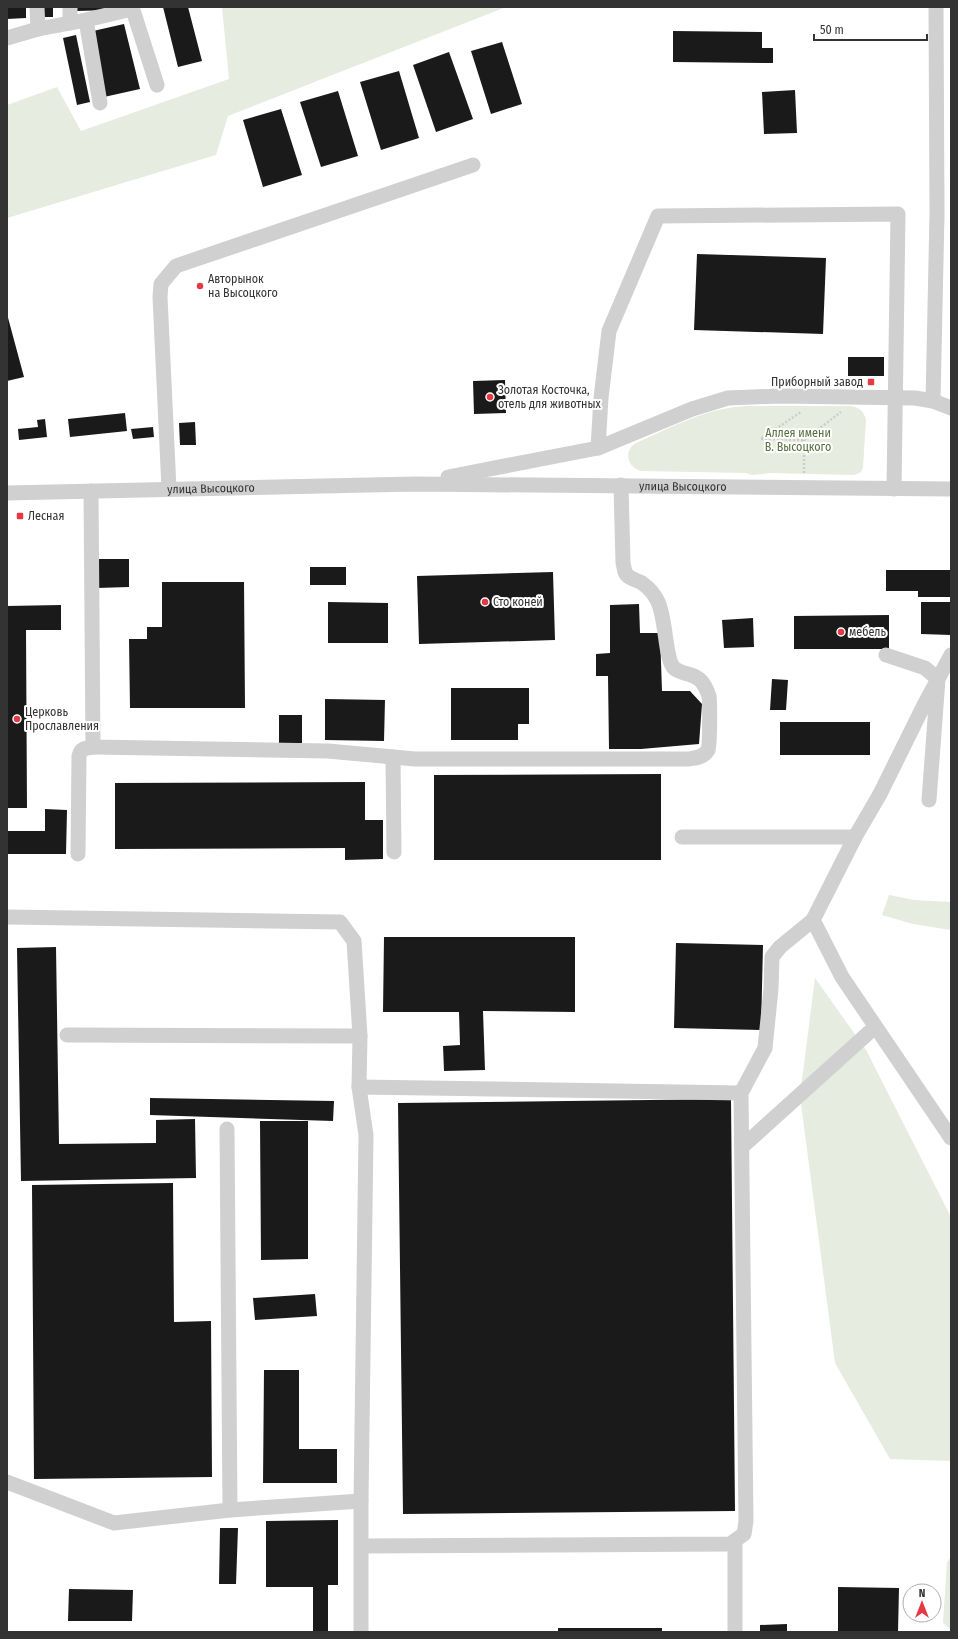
<svg xmlns="http://www.w3.org/2000/svg" width="958" height="1639" viewBox="0 0 958 1639" font-family="'Fira Sans Condensed',sans-serif">
	<style>
		.green { fill: #e6ecdf }
		.building { fill: #1a1a1a }
		.lines { fill: none; stroke-linecap: round; stroke-linejoin: round }
		.path { stroke: #cdcdcd; stroke-width: 2.5; stroke-dasharray: 2 2; stroke-linecap: butt }
		.minor { stroke: #d0d0d0; stroke-width: 15 }
		.poi-dot { fill: #e63946; stroke: #fff; stroke-width: 1.5 }
		.labels { text-anchor: middle; dominant-baseline: central; stroke-width: 4; stroke-linejoin: round; paint-order: stroke }
		.poi-label { font-size: 12px; fill: #333; stroke: #fff; text-anchor: start }
		.park-label { font-size: 12px; fill: #56703f; stroke: #fff }
		.street-label { font-size: 12px; fill: #333; stroke: #fff }
	</style>
	<rect width="100%" height="100%" fill="#fff"/>
	<!-- green -->
	<path class="green" d="M222,7H506L228,116L216,155L7,218V105L57,87L81,131L229,79Z
		M748,406H850C859,407 864,411 866,420L863,467L861,472L854,475L770,473L752,475L746,473L641,471C627,467 623,451 636,443C672,427 708,407 748,406Z
		M889,895L914,900L951,902V930L913,924L882,915Z
		M815,978L866,1050L951,1217V1461L890,1459L835,1363L800,1096Z
		M951,1557V1630L943,1623L947,1562Z"/>
	<!-- building -->
	<path class="building" d="M7,7H26V18L7,19Z
		M41,7H53V17H41Z
		M77,7H111V10L77,11Z
		M163,7H188L202,61L178,67Z
		M124,24L140,89L104,97L93,31Z
		M673,31L762,32V48H773V63L673,62Z
		M76,35L90,102L77,105L63,38Z
		M502,42L522,104L491,114L471,51Z
		M449,52L473,119L436,132L413,65Z
		M399,71L419,138L381,150L360,82Z
		M795,90L797,133L764,134L762,92Z
		M338,91L358,156L321,167L300,102Z
		M281,109L302,175L263,187L243,120Z
		M697,254L826,258L823,334L694,330Z
		M7,314L24,377L7,381Z
		M848,357H884V376H848Z
		M505,380L506,413L474,414L473,381Z
		M125,413L127,431L70,437L68,419Z
		M45,419L47,437L19,440L18,429L38,427L37,420Z
		M195,422L196,445H180L179,423Z
		M153,427L154,437L133,439L131,429Z
		M97,559H129V587L97,588Z
		M310,567H346V585H310Z
		M886,570H951V597H918V591H886Z
		M553,572L555,640L419,644L417,576Z
		M162,582H244L245,708H130L129,639H147V627H162Z
		M328,602L388,603V643H328Z
		M921,602H951V635L921,634Z
		M639,604L640,633H660L662,691H690L702,704L699,744L641,749H609L608,676H596V654L610,653V605Z
		M61,605V630H26L27,808H7V606Z
		M889,615V649H794V616Z
		M753,618L754,647L724,648L722,620Z
		M772,679L788,680L786,710H770Z
		M451,688H529V724H518V740H451Z
		M325,699L385,700L384,741L325,740Z
		M279,715H302V743H279Z
		M780,722H870V755H780Z
		M661,774V860H434V775Z
		M365,782V820H383V859L345,860V848L115,849V783Z
		M45,809L67,810L66,854H7V831H45Z
		M384,937H575V1012L483,1011L485,1070L444,1071L443,1046L460,1045L459,1012H383Z
		M676,943L763,945L761,1030L674,1028Z
		M56,947L59,1144L156,1143V1120L195,1119L196,1178L21,1181L17,948Z
		M150,1098L334,1101L333,1121L150,1115Z
		M731,1099L735,1511L403,1514L398,1103Z
		M260,1121H308V1259L261,1260Z
		M173,1183L174,1322L211,1321L212,1477L34,1479L32,1185Z
		M315,1294L317,1316L255,1320L253,1298Z
		M264,1370H299V1449H337V1483H263Z
		M338,1520V1585H328V1632H313V1587H266V1521Z
		M220,1528H238L236,1584H219Z
		M838,1587L899,1588L898,1632H838Z
		M69,1589L133,1590L132,1621H68Z
		M787,1624V1632H760V1625Z
		M558,1628H662V1632H558Z"/>
	<g class="lines">
		<!-- path -->
		<path class="path" d="M762,438L801,412
			M761,439L804,440L841,412
			M804,473V440"/>
		<!-- minor -->
		<g class="minor">
			<path d="M37,7L38,29"/>
			<path d="M70,7V23"/>
			<path d="M132,7L157,85"/>
			<path d="M86,20L132,9"/>
			<path d="M7,38L38,29L86,20L100,103"/>
			<path d="M933,401L937,214L936,7"/>
			<path d="M598,448L601,398L609,331L658,216L898,214L894,489"/>
			<path d="M448,477L598,448L692,409L728,398L780,396L915,398L933,401L951,408"/>
			<path d="M169,489L160,297L161,284L176,266L473,165"/>
			<path d="M91,491L93,747L328,751L415,759H689C696,758 704,757 708,750C710,745 710,702 709,696C707,690 705,686 702,682C694,672 680,675 673,667C665,656 666,619 658,602C655,595 649,588 642,583C637,580 628,579 625,572C624,569 624,566 623,563L621,485"/>
			<path id="s1" d="M7,493L415,484L951,489"/>
			<path d="M886,655L925,668L938,679L929,800"/>
			<path d="M951,655L924,705L880,794L855,837L813,920L842,977L951,1138"/>
			<path d="M393,757L394,852"/>
			<path d="M682,837H855"/>
			<path d="M78,854L79,756C81,748 86,748 93,747"/>
			<path d="M7,917L340,922L354,941L360,1036L359,1087L366,1135L361,1501V1632"/>
			<path d="M67,1035L360,1036"/>
			<path d="M359,1087L741,1093"/>
			<path d="M227,1129L230,1510"/>
			<path d="M742,1147L875,1027"/>
			<path d="M7,1482L114,1523L230,1510L361,1501"/>
			<path d="M362,1546L730,1544L744,1534L746,1521L741,1093L765,1048L771,989L772,957L780,947L813,920"/>
			<path d="M735,1632V1541"/>
		</g>
	</g>
	<!-- markers -->
	<g class="poi-dot">
		<circle cx="200" cy="286" r="4"/>
		<rect x="867" y="378" width="8" height="8" rx="2"/>
		<circle cx="490" cy="397" r="4"/>
		<rect x="16" y="512" width="8" height="8" rx="2"/>
		<circle cx="485" cy="602" r="4"/>
		<circle cx="841" cy="632" r="4"/>
		<circle cx="17" cy="719" r="4"/>
	</g>
	<g class="labels">
		<!-- poi labels -->
		<g class="poi-label">
			<text x="208" y="279">Авторынок<tspan x="208" dy="14">на Высоцкого</tspan></text>
			<text x="863" y="382" text-anchor="end">Приборный завод</text>
			<text x="498" y="390">Золотая Косточка,<tspan x="498" dy="14">отель для животных</tspan></text>
			<text x="28" y="516">Лесная</text>
			<text x="493" y="602">Сто коней</text>
			<text x="849" y="632">мебель</text>
			<text x="25" y="712">Церковь<tspan x="25" dy="14">Прославления</tspan></text>
		</g>
		<!-- park labels -->
		<g class="park-label">
			<text x="798" y="433">Аллея имени<tspan x="798" dy="14">В. Высоцкого</tspan></text>
		</g>
		<!-- street labels -->
		<g class="street-label">
			<text stroke="none"><textPath href="#s1" startOffset="676">улица Высоцкого</textPath></text>
			<text stroke="none"><textPath href="#s1" startOffset="204">улица Высоцкого</textPath></text>
		</g>
	</g>
	<!-- border -->
	<rect width="958" height="1639" fill="none" stroke="#333333" stroke-width="16"/>
	<!-- north arrow -->
	<g transform="translate(922 1603)"><circle r="19" fill="#ffffff" stroke="#adadad"/>
	<path d="M0-3L7 15L0 10L-7 15Z" fill="#e63946"/>
	<text y="-6" font-size="11" font-weight="bold" text-anchor="middle" fill="#333333">N</text>
	</g>
	<!-- scale -->
	<path d="M814 34v6h113v-6" fill="none" stroke="#333333" stroke-width="2"/>
	<text x="820" y="34" font-size="12" fill="#333333" stroke="#ffffff" stroke-width="3" paint-order="stroke">50 m</text>
</svg>
